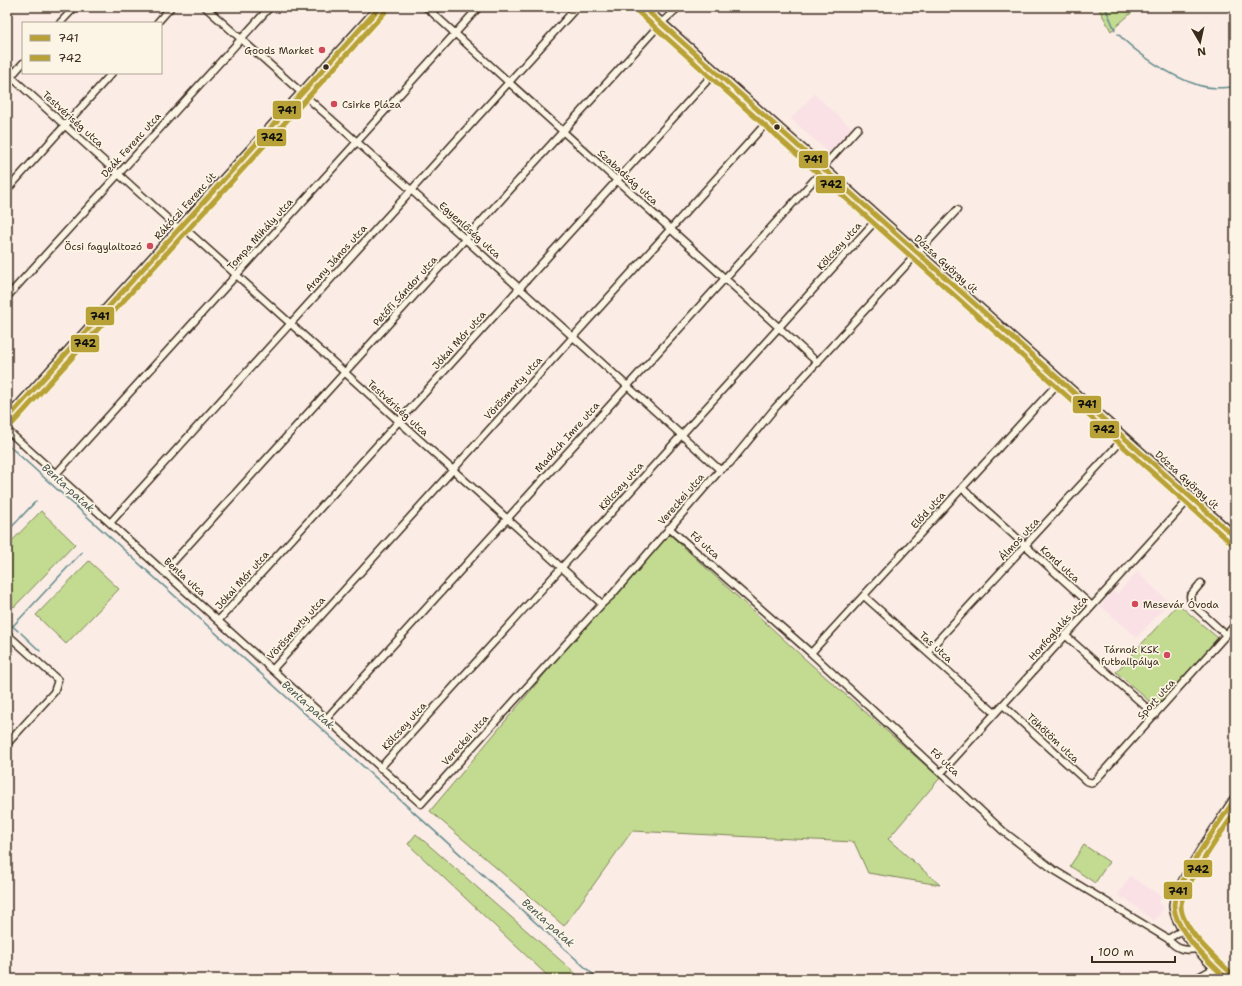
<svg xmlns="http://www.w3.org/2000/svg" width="1242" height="986" viewBox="0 0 1242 986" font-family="'Shantell Sans',sans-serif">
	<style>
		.built { fill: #fae1e6 }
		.green { fill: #c2db91; stroke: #7e8258 }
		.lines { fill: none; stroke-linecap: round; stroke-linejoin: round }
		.stream { stroke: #618a8d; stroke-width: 1.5 }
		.street-casing { stroke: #3b2a1e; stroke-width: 9 }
		.secondary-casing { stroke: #3b2a1e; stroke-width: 12 }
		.street { stroke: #fcf5e5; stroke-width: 6 }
		.secondary { stroke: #fcf5e5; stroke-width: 9 }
		.bus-1-casing { stroke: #fcf5e5; stroke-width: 8 }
		.bus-2-casing { stroke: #fcf5e5; stroke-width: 8 }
		.bus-1 { stroke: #b8a136; stroke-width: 5 }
		.bus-2 { stroke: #b8a136; stroke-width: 5 }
		.poi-dot { fill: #d1495b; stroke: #fcf5e5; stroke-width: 1.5 }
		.bus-dot { fill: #3b2a1e; stroke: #fcf5e5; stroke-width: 1.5 }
		.labels { text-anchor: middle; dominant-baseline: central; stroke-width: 3.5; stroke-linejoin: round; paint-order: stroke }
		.poi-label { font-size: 10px; fill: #3b2a1e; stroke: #fcf5e5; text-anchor: end }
		.street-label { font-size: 10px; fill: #3b2a1e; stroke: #fcf5e5 }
		.water-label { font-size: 11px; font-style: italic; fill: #4e5a56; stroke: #fcf5e5 }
		.line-badge { stroke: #fcf5e5; stroke-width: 1.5 }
		.pale-badge-label { font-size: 11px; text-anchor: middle; font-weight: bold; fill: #111 }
	</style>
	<rect width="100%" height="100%" fill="#fbece5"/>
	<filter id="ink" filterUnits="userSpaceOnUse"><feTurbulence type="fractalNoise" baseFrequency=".025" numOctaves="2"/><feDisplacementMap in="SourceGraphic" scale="8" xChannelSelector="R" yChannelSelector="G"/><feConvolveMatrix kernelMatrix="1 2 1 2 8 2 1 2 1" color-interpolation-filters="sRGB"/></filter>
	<g filter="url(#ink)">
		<!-- built -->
		<path class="built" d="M814,94L853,129L830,154L791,119Z
			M1137,572L1169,602L1137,638L1101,606L1114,591L1117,594Z
			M1130,876L1162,897L1158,903L1164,908L1154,921L1125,898L1123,899L1118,895Z"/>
		<!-- green -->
		<path class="green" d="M1098,7H1138L1111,31Z
			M41,511L75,544L14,607L7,600V546Z
			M665,530L804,658L940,778L888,839L940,885L868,873L854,842L632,831L564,926L430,811Z
			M89,561L119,589L66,644L36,615Z
			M1178,604L1218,638L1156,707L1116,672Z
			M416,834L582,979H551L408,844Z
			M1084,845L1109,862L1095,883L1070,866Z"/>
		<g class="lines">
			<!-- stream -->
			<path class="stream" d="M1105,7L1115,30
				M1118,34C1136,53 1170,76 1195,84C1208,89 1222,88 1235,87
				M7,444L598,979
				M7,532L36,501
				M7,621L18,631
				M13,626L82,552
				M21,633L40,651"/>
			<defs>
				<path id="street" d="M205,7L411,190L720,470
					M426,7L818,363
					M60,23L75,7
					M157,23L171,7
					M7,73L179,229
					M7,81L23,63
					M822,168L858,128
					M7,190L112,73
					M182,226L602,604
					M7,297L270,7
					M7,430L421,804L602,604L611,596L720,470L730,463L775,408L957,210
					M56,474L479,7
					M962,488L1092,606
					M110,523L577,7
					M669,528L811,653L1003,831L1054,870L1168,939C1177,950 1185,951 1198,949
					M164,572L661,23L679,7
					M1201,583L1190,596L1191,603L1226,635
					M864,596L995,713
					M218,621L715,72
					M7,634L58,680L54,692L7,744
					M1065,635L1155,715
					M927,652L1124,438
					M811,653L1060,381
					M273,669L769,120
					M1003,705L1086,781L1093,783L1235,625
					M326,719L823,170
					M380,768L878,218
					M941,773L1191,497
					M1168,939L1184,929"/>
				<path id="secondary" d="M643,7L1235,537
					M7,419L380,7
					M1198,979L1216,969
					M1227,979C1211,964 1174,928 1174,905C1175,887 1223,818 1235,799"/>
			</defs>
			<!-- street casing -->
			<use href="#street" class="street-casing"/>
			<!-- secondary casing -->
			<use href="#secondary" class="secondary-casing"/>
			<!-- street -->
			<use href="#street" class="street"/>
			<!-- secondary -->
			<use href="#secondary" class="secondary"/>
			<defs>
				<path id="bus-1" d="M643,7L1235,537
					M7,419L380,7
					M1227,979C1210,963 1174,930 1174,905C1174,885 1222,819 1235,799"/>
				<path id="bus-2" d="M638,12L1230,542
					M12,424L385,12
					M1232,974C1217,960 1180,927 1181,905C1182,888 1224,829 1235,812"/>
			</defs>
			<!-- bus-1 casing -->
			<use href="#bus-1" class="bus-1-casing"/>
			<!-- bus-2 casing -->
			<use href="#bus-2" class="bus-2-casing"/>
			<!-- bus-1 -->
			<use href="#bus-1" class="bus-1"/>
			<!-- bus-2 -->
			<use href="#bus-2" class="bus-2"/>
		</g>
	</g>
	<!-- markers -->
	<g class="poi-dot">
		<circle cx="322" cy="50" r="4"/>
		<circle cx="334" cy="104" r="4"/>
		<circle cx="150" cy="246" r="4"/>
		<circle cx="1135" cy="604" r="4"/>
		<circle cx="1167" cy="655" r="4"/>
	</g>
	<g class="bus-dot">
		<circle cx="326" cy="67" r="3.5"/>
		<circle cx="777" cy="127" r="3.5"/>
	</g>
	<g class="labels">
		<!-- poi labels -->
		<g class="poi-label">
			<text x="314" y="50">Goods Market</text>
			<text x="342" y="104" text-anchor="start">Csirke Pláza</text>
			<text x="142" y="246">Öcsi fagylaltozó</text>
			<text x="1143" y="604" text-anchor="start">Mesevár Óvoda</text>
			<text x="1159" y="649">Tárnok KSK<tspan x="1159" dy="12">futballpálya</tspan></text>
		</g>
		<!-- street labels -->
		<g class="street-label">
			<text transform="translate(73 119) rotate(42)">Testvériség utca</text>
			<text transform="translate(131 145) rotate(-48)">Deák Ferenc utca</text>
			<text transform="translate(628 177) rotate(42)">Szabadság utca</text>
			<text transform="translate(185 206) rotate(-48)">Rákóczi Ferenc út</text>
			<text transform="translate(470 230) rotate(42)">Egyenlőség utca</text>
			<text transform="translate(260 234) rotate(-48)">Tompa Mihály utca</text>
			<text transform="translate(839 246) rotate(-48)">Kölcsey utca</text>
			<text transform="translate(336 258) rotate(-48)">Arany János utca</text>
			<text transform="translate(946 264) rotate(42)">Dózsa György út</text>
			<text transform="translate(405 291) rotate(-48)">Petőfi Sándor utca</text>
			<text transform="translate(459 340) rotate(-48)">Jókai Mór utca</text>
			<text transform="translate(513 388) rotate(-48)">Vörösmarty utca</text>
			<text transform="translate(398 408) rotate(42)">Testvériség utca</text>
			<text transform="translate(567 437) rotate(-48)">Madách Imre utca</text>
			<text transform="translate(1187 480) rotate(42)">Dózsa György út</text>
			<text transform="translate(621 486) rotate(-48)">Kölcsey utca</text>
			<text transform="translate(681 499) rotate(-49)">Vereckei utca</text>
			<text transform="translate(928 510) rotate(-48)">Előd utca</text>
			<text transform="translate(1019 539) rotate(-47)">Álmos utca</text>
			<text transform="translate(705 545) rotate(42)">Fő utca</text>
			<text transform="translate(1060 564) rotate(42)">Kond utca</text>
			<text transform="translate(185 577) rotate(42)">Benta utca</text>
			<text transform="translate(242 580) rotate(-48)">Jókai Mór utca</text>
			<text transform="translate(296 628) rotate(-48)">Vörösmarty utca</text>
			<text transform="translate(1058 628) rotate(-48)">Honfoglalás utca</text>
			<text transform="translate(936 647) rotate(42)">Tas utca</text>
			<text transform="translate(1156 699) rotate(-48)">Sport utca</text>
			<text transform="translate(404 726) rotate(-48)">Kölcsey utca</text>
			<text transform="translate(1053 738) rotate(43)">Töhötöm utca</text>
			<text transform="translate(465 740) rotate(-48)">Vereckei utca</text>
			<text transform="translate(945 762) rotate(43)">Fő utca</text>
		</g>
		<!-- water labels -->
		<g class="water-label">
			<text transform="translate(68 488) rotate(42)">Benta-patak</text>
			<text transform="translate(308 705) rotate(42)">Benta-patak</text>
			<text transform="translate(548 923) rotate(42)">Benta-patak</text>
		</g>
	</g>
	<g class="line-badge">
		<rect x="272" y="100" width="30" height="20" rx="4" fill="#b8a136"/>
		<rect x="256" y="128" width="31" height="19" rx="4" fill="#b8a136"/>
		<rect x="798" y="150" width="31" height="19" rx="4" fill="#b8a136"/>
		<rect x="815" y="175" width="31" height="19" rx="4" fill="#b8a136"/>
		<rect x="85" y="306" width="30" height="20" rx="4" fill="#b8a136"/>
		<rect x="70" y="334" width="30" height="19" rx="4" fill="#b8a136"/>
		<rect x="1072" y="395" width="30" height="19" rx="4" fill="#b8a136"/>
		<rect x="1089" y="420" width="31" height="19" rx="4" fill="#b8a136"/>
		<rect x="1183" y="859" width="30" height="19" rx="4" fill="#b8a136"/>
		<rect x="1163" y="881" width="30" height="19" rx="4" fill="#b8a136"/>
	</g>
	<g class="pale-badge-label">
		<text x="287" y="114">741</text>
		<text x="272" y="141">742</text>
		<text x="813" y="163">741</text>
		<text x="831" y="188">742</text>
		<text x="100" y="320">741</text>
		<text x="85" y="347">742</text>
		<text x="1087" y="408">741</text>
		<text x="1104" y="433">742</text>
		<text x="1198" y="873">742</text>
		<text x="1178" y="895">741</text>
	</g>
	<!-- margin -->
	<rect width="1242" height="986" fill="none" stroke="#fcf5e5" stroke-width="24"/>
	<rect x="12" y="12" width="1218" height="962" fill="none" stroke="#3b2a1e" stroke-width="1.5" filter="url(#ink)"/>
	<!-- legend -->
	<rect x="22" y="22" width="140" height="52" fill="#fcf5e5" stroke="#afa495"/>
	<rect x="30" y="35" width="20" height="6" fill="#b8a136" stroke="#afa495"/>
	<text x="58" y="42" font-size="12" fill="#3b2a1e">741</text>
	<rect x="30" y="55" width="20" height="6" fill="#b8a136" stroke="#afa495"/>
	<text x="58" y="62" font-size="12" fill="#3b2a1e">742</text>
	<!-- north arrow -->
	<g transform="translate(1200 42) rotate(171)" stroke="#fcf5e5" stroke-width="3" paint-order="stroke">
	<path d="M0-3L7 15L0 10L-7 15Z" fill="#3b2a1e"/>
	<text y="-6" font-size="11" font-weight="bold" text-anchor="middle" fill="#3b2a1e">N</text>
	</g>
	<!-- scale -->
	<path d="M1092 956v6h83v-6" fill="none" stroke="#3b2a1e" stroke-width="2"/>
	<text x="1098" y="956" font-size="12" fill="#3b2a1e" stroke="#fcf5e5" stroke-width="3" paint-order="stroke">100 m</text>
</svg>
